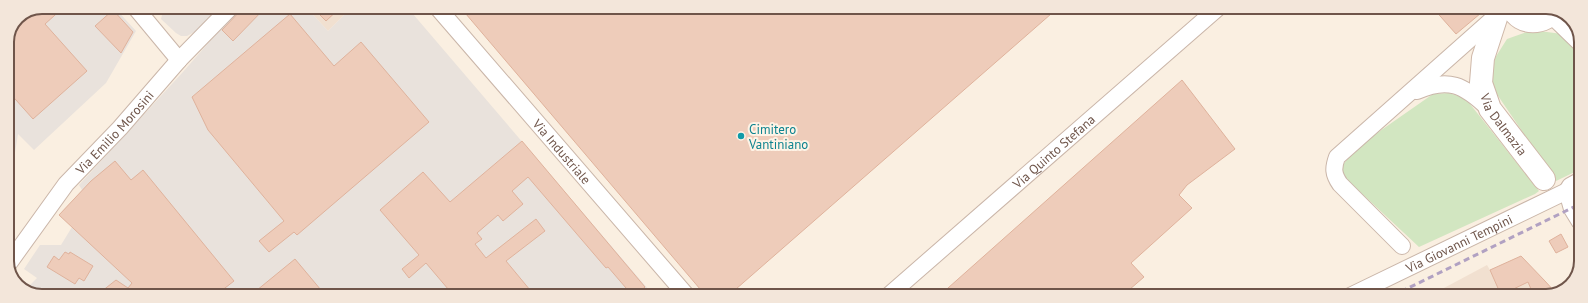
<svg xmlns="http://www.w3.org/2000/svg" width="1588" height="303" viewBox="0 0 1588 303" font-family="'PT Sans',sans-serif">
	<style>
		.residential { fill: #f1e0d0 }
		.industrial { fill: #e9e2dc }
		.green { fill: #d2e6c1 }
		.building { fill: #eeccba; stroke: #dfb29c }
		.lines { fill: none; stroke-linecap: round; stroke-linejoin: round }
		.street-casing { stroke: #cab6a9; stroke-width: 18 }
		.secondary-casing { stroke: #cfb8a9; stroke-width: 24 }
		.street { stroke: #fff; stroke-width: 16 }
		.secondary { stroke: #fff; stroke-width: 22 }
		.rail { stroke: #b1a1c2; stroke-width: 3; stroke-dasharray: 6 4; stroke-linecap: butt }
		.culture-dot { fill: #0f9aa8; stroke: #fef3e6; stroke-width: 1.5 }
		.labels { text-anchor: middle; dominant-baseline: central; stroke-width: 4; stroke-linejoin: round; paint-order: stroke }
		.street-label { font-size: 13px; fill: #6f554a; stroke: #fef3e6 }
		.culture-label { font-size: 13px; fill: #0d838f; stroke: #fef3e6; text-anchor: start }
		.rim { fill: none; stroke: #6f554a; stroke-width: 2 }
	</style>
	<rect width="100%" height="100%" fill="#faefe1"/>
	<!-- residential -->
	<path class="residential" d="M306,7H352L328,31Z
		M1521,256L1556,293L1547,296H1429L1487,265L1490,270Z"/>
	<!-- industrial -->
	<path class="industrial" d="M42,7H114L136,31L106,83L34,150L18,134L7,202V41L17,17Z
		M164,7H220L198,30L187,36H181L176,33L161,19Z
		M240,7H306L328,31L352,7H407L654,296L35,295L25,290L37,278L24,269L40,245H61L72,227L59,215L82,190L79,185L182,73Z"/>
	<!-- green -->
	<path class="green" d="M1532,30L1562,34L1581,53V169L1556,181L1490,84L1495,58L1507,39Z
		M1449,93L1461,97L1470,104L1539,191L1535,194L1419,247L1342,175V166L1357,147L1433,94Z"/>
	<!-- building -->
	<path class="building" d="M42,7H64L45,24L87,71L33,119L7,90V41L17,17Z
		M244,7H266L233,41L222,30Z
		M312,7H341L326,21Z
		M460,7H1059L728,296H706Z
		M1433,8H1487L1456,34Z
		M113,10L133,32L121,53L95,26Z
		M290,14L334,66L361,42L429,122L297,235L294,232L269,252L259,241L284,221L208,130L192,97Z
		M1182,80L1235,149L1187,185L1179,195L1192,208L1131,263L1144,277L1122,296H939Z
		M522,141L645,287L635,296H617L626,288L608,267L606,268L528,177L512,191L523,204L503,221L498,215L477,233L482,239L475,244L486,258L536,219L545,231L506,261L535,296H454L426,263L409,278L402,269L419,255L380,210L423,172L450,202Z
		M115,161L131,180L143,170L234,281L216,295H97L116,280L128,288L132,283L59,215L91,181Z
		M1561,234L1568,247L1556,253L1549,241Z
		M65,252L69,254L70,252L93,266L84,281L79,278L75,284L47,267L54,256L59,260Z
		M1521,256L1545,281L1556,293L1547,296H1534L1528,282L1501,295L1490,270Z
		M295,259L326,296L251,295Z"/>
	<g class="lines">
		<defs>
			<g id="street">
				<path d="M135,7L179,60"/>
				<path id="s1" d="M437,7L687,296"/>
				<path d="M1551,15L1581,44"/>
				<path d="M1417,91C1448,77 1464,85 1488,108"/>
				<path d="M1567,191L1572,209L1580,222"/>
				<path d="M1567,191L1570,186L1581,180"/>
				<path d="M1402,246L1340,184C1333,174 1333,168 1337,157L1496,16"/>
				<path id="s2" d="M7,266L66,184L120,128L179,60L231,7"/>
				<path id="s3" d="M888,296L1219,7"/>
				<path id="s4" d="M1350,296L1567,191"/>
			</g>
			<g id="secondary">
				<path id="s5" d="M1501,8L1497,15L1483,58L1481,83L1490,109L1544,179"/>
				<path d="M1512,8C1520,26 1545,25 1556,9"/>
			</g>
		</defs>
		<!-- street casing -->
		<use href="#street" class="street-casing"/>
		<!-- secondary casing -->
		<use href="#secondary" class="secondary-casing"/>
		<!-- street -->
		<use href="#street" class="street"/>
		<!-- secondary -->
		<use href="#secondary" class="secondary"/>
		<!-- rail -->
		<path class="rail" d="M1392,296L1580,204"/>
	</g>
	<!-- markers -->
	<circle class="culture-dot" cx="741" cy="136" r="4"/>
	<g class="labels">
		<!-- street labels -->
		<g class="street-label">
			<text stroke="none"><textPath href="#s5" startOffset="126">Via Dalmazia</textPath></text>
			<text stroke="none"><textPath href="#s2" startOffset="172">Via Emilio Morosini</textPath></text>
			<text stroke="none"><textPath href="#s1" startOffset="191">Via Industriale</textPath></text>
			<text stroke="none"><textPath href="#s3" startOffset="220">Via Quinto Stefana</textPath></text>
			<text stroke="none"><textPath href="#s4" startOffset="121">Via Giovanni Tempini</textPath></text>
		</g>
		<!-- culture labels -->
		<g class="culture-label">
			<text x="749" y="129">Cimitero<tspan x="749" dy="15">Vantiniano</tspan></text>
		</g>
	</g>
	<!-- crop -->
	<path d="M0 0H1588V303H0ZM42 14H1546A28 28 0 0 1 1574 42V261A28 28 0 0 1 1546 289H42A28 28 0 0 1 14 261V42A28 28 0 0 1 42 14Z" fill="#f3e6da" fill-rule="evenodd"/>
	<path class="rim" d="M42 14H1546A28 28 0 0 1 1574 42V261A28 28 0 0 1 1546 289H42A28 28 0 0 1 14 261V42A28 28 0 0 1 42 14Z"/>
</svg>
